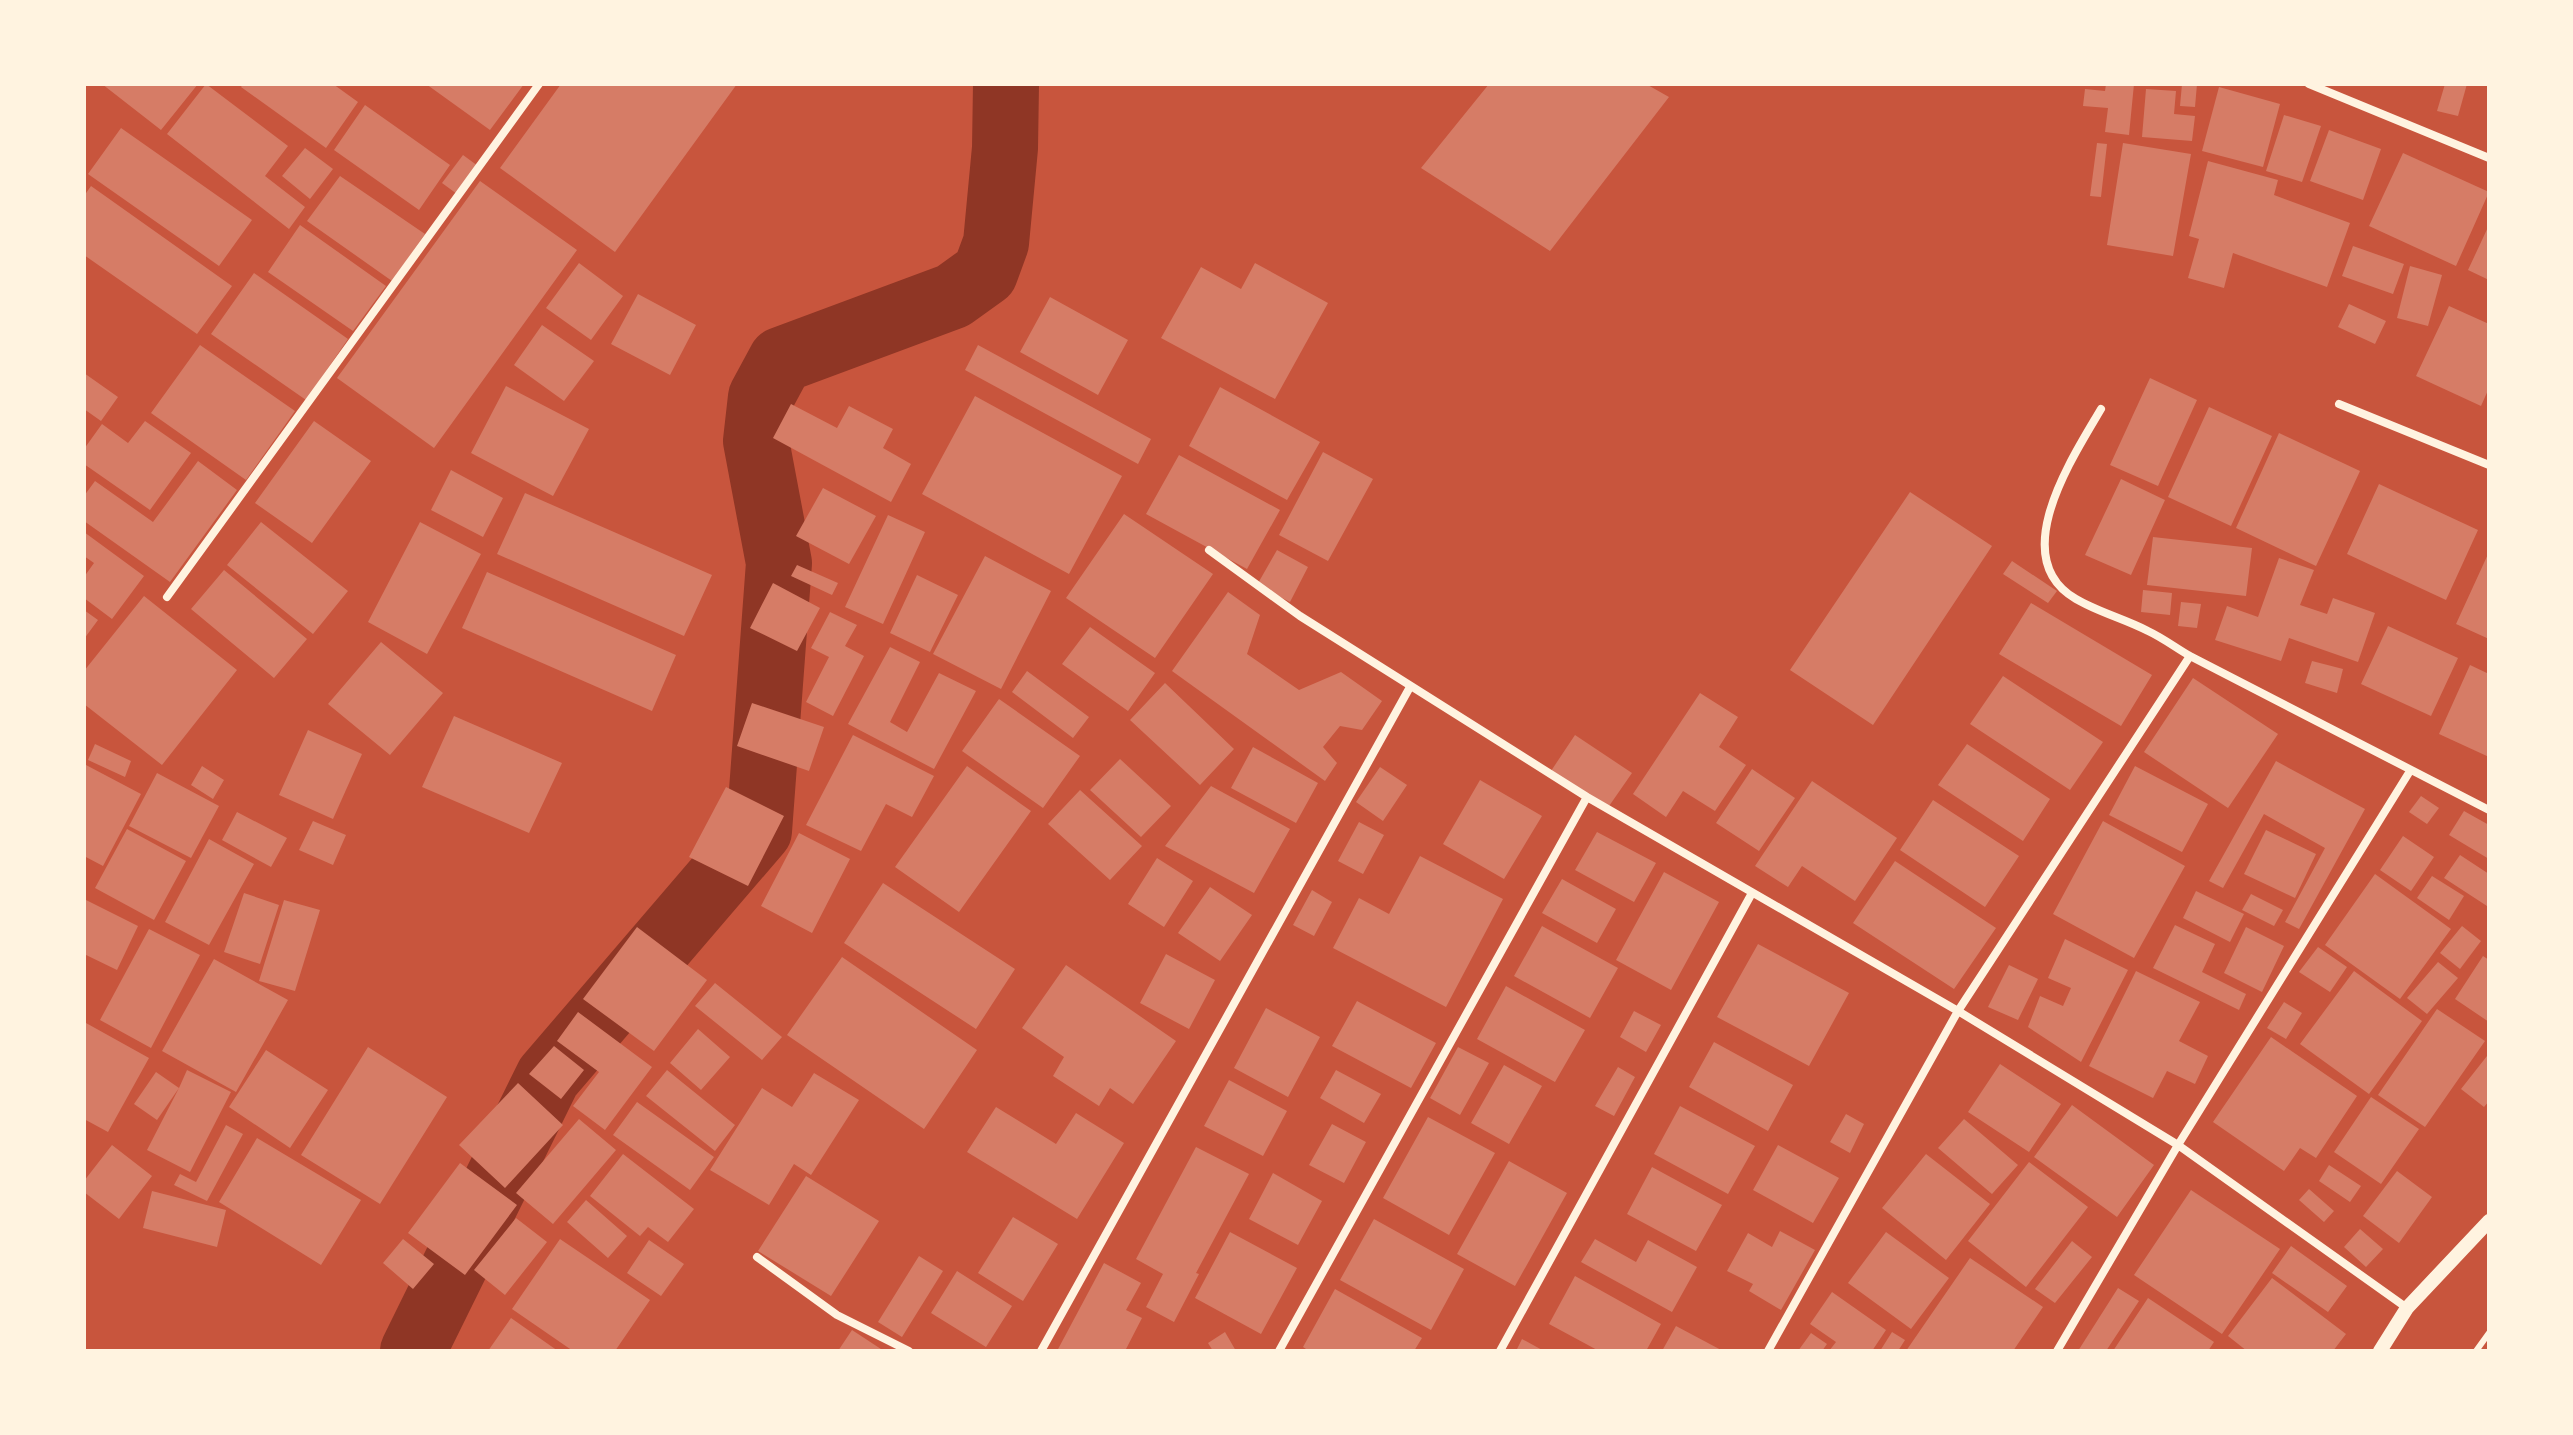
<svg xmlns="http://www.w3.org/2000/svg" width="2573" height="1435" viewBox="0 0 2573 1435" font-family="'PT Serif',serif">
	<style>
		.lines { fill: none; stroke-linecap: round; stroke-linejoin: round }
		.canal { stroke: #8f3625; stroke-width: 66 }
		.building { fill: #d67c66 }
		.service { stroke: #fff3e0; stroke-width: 6 }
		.minor { stroke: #fff3e0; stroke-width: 8 }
		.tertiary { stroke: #fff3e0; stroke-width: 14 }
	</style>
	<rect width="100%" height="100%" fill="#c8553d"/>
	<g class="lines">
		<!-- canal -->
		<path class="canal" d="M413,1351L548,1077L759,831L779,563L756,441L761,397L781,360L953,296L985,273L996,243L1005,148L1006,84"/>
	</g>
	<!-- building -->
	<path class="building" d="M102,84H198L161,130Z
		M206,84L288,146L265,176L305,207L289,229L167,134Z
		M243,84H333L358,102L326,148L241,87Z
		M426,84H524L490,130Z
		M561,84H737L615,252L500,168Z
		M1489,84H1646L1669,97L1550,251L1421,168Z
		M2106,84H2134L2129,135L2105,132L2108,108L2083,106L2085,89L2105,91Z
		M2182,84H2197L2195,107L2180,106Z
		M2445,84H2467L2458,116L2437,111Z
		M2219,87L2280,104L2263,167L2202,151Z
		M2146,89L2176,91L2174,114L2195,116L2192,141L2142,137Z
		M365,105L450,165L419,210L334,150Z
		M2284,115L2321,126L2302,182L2266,171Z
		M121,128L252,220L219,266L88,174Z
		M2329,130L2381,149L2363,200L2310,181Z
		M2097,143L2107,144L2101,197L2090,196Z
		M2123,143L2191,154L2173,256L2107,245Z
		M305,148L333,169L310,199L282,176Z
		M2403,153L2489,192L2456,266L2369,226Z
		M463,155L478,166L457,194L442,183Z
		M2208,161L2278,180L2274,195L2350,223L2327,287L2233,253L2224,288L2188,278L2199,239L2189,236Z
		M340,176L425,234L392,281L307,221Z
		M480,181L577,250L434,448L337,378Z
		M91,186L232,286L197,334L84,255V196Z
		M300,225L386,286L353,331L268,272Z
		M2489,225V280L2468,270Z
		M2353,246L2404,264L2393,294L2342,276Z
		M579,263L623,296L591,340L546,308Z
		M1255,263L1328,303L1275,399L1161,338L1201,267L1241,289Z
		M2410,266L2442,275L2428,326L2397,318Z
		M254,273L348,339L306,400L211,334Z
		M638,294L696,325L670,375L611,344Z
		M1050,297L1128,340L1098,395L1020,352Z
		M2349,304L2386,321L2375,344L2338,327Z
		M2449,306L2489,324V388L2481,406L2416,376Z
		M542,325L594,361L564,401L514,365Z
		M200,345L295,411L246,480L151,413Z
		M978,345L1151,439L1138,464L965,370Z
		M84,373L118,397L101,421L84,409Z
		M2150,378L2197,400L2158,486L2110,465Z
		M506,386L589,429L553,496L471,453Z
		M1220,387L1320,442L1287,500L1189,446Z
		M975,396L1122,476L1069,574L922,494Z
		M791,404L837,428L849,406L893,429L883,448L911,464L891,502L773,438Z
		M2209,407L2272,436L2231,526L2168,497Z
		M145,421L191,453L150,510L84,464V449L102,424L128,443Z
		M314,421L371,461L312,543L255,503Z
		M2279,433L2360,471L2316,566L2236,528Z
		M1323,452L1373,479L1328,561L1279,535Z
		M1179,455L1280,510L1247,569L1146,514Z
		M198,461L237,490L170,582L84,521V496L95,481L153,522Z
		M451,470L503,498L483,537L431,510Z
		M2121,479L2165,500L2131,575L2085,555Z
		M2379,484L2478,530L2446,600L2347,554Z
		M823,488L876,516L849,564L796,536Z
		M1910,492L1992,546L1873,725L1790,670Z
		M525,493L712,575L684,636L497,554Z
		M1124,514L1213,574L1155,658L1066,598Z
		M888,515L925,532L883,624L845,607Z
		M261,522L348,591L313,634L227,565Z
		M420,522L481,554L427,654L368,622Z
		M84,532L144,576L112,619L84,598V577L94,563L84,556Z
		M2153,537L2252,548L2246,596L2147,585Z
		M1277,550L1308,567L1290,602L1257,585Z
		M2489,552V639L2456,624Z
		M985,556L1051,591L1001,689L933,654Z
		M2279,558L2314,570L2300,605L2327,614L2333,598L2375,613L2358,662L2289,638L2281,661L2215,640L2227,606L2258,617Z
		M2012,561L2057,591L2048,603L2003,574Z
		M797,565L838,583L832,595L791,576Z
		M224,570L307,639L274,678L191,609Z
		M487,572L676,655L652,711L462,628Z
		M917,575L958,595L930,652L890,633Z
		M773,583L820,608L797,651L750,628Z
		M2143,590L2172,593L2170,615L2141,612Z
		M1228,592L1260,615L1247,654L1299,690L1341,672L1382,701L1362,730L1340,726L1323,747L1337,763L1325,781L1172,671Z
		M144,596L237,670L162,765L84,704V671Z
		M2181,602L2201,604L2197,628L2178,626Z
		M2031,603L2152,675L2121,726L1999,654Z
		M84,610L98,620L84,639Z
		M830,612L857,625L845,646L864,656L833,716L806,702L829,657L811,648Z
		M2388,626L2458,658L2431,716L2361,684Z
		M1090,627L1155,673L1128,711L1062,664Z
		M381,642L443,693L390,755L328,704Z
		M890,647L920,662L890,722L907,732L939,673L976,691L934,769L848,724Z
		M2312,661L2343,669L2337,693L2305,683Z
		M2470,665L2489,674V757L2439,734Z
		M1027,671L1089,717L1073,738L1012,692Z
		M2003,676L2103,742L2070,790L1970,724Z
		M2193,678L2278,734L2228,808L2144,752Z
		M1165,683L1234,749L1200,785L1130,720Z
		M1700,693L1738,717L1719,747L1746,765L1715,811L1683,791L1666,817L1633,794Z
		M999,699L1080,756L1043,808L962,751Z
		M752,703L824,727L809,771L737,746Z
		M454,716L562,763L529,833L422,787Z
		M308,730L362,754L333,819L279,795Z
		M853,735L934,776L912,817L886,804L861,851L806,825Z
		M1575,735L1632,773L1607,809L1551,771Z
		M95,744L131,761L125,777L88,760Z
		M1967,744L2050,799L2023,841L1938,785Z
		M1253,747L1318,783L1296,823L1231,788Z
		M1120,759L1171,806L1141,837L1090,790Z
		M2276,761L2365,809L2299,929L2285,922L2325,848L2264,814L2223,888L2209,881Z
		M86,765L141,794L103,866L84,856Z
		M202,766L224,780L213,799L191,785Z
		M967,766L1031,811L959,912L895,867Z
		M2135,766L2208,804L2182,852L2109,815Z
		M1380,767L1407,785L1383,821L1356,802Z
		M1752,769L1795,798L1759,851L1716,823Z
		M157,773L219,806L191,858L129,826Z
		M1480,780L1542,816L1504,879L1443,844Z
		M1812,781L1897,838L1855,901L1802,866L1788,887L1755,866Z
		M1211,786L1290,829L1254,893L1165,846Z
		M726,787L784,816L748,886L689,857Z
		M1080,790L1142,846L1110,880L1048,824Z
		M2421,796L2439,808L2427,824L2409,812Z
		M1933,800L2019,856L1985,907L1900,850Z
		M2464,811L2489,825V859L2449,835Z
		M237,812L287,838L271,867L222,840Z
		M313,821L346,835L333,865L299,850Z
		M2103,821L2185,866L2134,958L2053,914Z
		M1359,822L1384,835L1363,874L1338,861Z
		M127,829L186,861L154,920L95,888Z
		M2266,830L2316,854L2295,898L2244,874Z
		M1597,832L1656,863L1634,902L1575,870Z
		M799,833L850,859L812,933L761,906Z
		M2403,836L2434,857L2411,891L2380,870Z
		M209,839L254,864L209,945L165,922Z
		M2460,855L2489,874L2487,906L2444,878Z
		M1420,856L1503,899L1446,1007L1333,948L1359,898L1389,914Z
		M1157,858L1193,881L1164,927L1128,904Z
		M1895,861L1996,928L1954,989L1853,923Z
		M1664,872L1719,902L1671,990L1616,960Z
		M2375,874L2451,929L2400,999L2325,945Z
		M2432,876L2464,896L2449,920L2417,898Z
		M1562,879L1616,909L1597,943L1542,913Z
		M883,883L1015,969L976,1029L844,943Z
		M1210,887L1252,915L1220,961L1178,933Z
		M1312,890L1332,902L1314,936L1293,925Z
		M2196,891L2244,914L2230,942L2183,918Z
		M244,893L279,905L260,964L224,952Z
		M2251,894L2283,910L2274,926L2242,910Z
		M84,899L138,926L117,970L84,954Z
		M284,900L320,910L295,991L259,981Z
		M2175,925L2215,944L2202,972L2246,994L2239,1010L2153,968Z
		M1542,926L1618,968L1590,1018L1514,976Z
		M2462,926L2481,941L2460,969L2440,953Z
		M637,927L707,980L654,1051L583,999Z
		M2246,927L2284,946L2262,992L2224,973Z
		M149,929L200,955L151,1048L100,1020Z
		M2065,939L2128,970L2081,1062L2028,1027L2040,996L2063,1006L2071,988L2048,978Z
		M1758,944L1849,993L1809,1066L1717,1017Z
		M2318,947L2347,967L2330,992L2299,972Z
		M1166,954L1215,980L1189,1029L1140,1003Z
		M2483,956L2489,960V1022L2455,999Z
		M842,957L977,1050L924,1129L787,1035Z
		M214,959L288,1000L236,1092L162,1051Z
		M2438,962L2458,978L2427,1014L2407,998Z
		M1066,965L1176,1041L1133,1104L1110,1088L1099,1106L1053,1076L1064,1057L1022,1028Z
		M2009,965L2038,979L2018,1020L1988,1007Z
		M2136,971L2200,1002L2179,1041L2208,1056L2195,1084L2167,1071L2153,1098L2089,1066Z
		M2354,971L2422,1021L2369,1094L2300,1044Z
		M715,983L782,1037L762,1060L695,1006Z
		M1506,986L1585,1030L1555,1082L1477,1039Z
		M1357,1001L1436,1043L1411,1088L1332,1046Z
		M2284,1002L2302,1013L2286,1039L2267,1028Z
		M1266,1008L1320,1037L1288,1097L1234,1068Z
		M2437,1009L2485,1041L2425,1127L2378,1095Z
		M1634,1011L1661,1025L1646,1052L1620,1037Z
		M578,1012L652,1067L605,1130L573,1106L599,1072L557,1041Z
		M86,1023L149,1058L108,1132L84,1119Z
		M698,1029L730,1057L701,1090L670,1063Z
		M2271,1037L2357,1096L2316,1158L2300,1148L2284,1171L2213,1122Z
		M1714,1042L1793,1085L1768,1131L1689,1087Z
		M554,1046L584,1070L561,1099L529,1074Z
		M368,1047L447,1097L380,1204L301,1155Z
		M1458,1047L1489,1063L1460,1115L1430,1098Z
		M266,1050L328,1090L290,1148L229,1107Z
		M2487,1056L2489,1101L2484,1107L2461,1089Z
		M2000,1064L2061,1104L2029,1152L1968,1112Z
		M1504,1065L1542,1086L1509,1144L1471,1123Z
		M1618,1067L1635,1077L1614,1116L1595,1106Z
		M187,1070L231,1092L190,1172L147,1150L179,1088L157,1120L134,1104L156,1072L179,1088Z
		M667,1070L735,1125L715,1151L646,1096Z
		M1336,1070L1381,1094L1364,1123L1320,1098Z
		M814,1073L859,1100L811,1175L794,1164L769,1205L710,1170L762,1088L792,1107Z
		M1229,1080L1287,1111L1263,1156L1204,1126Z
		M518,1083L563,1125L505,1188L459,1145Z
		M2371,1097L2419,1129L2381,1184L2334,1152Z
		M637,1102L714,1157L690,1190L613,1135Z
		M2072,1105L2154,1165L2117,1217L2034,1157Z
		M1680,1106L1755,1146L1728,1194L1654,1154Z
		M996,1107L1056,1144L1076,1113L1124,1143L1077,1219L967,1152Z
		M1846,1114L1864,1124L1850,1153L1830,1142Z
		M1428,1117L1495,1153L1449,1235L1383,1198Z
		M579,1119L616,1150L553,1224L516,1193Z
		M1964,1119L2018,1165L1992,1194L1938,1148Z
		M1332,1124L1366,1142L1344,1183L1309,1165Z
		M226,1125L243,1134L207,1201L174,1185L180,1174L196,1182Z
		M257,1138L361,1200L321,1265L219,1202Z
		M112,1145L152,1176L119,1219L84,1192V1181Z
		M1778,1145L1839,1178L1813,1223L1753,1190Z
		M1196,1147L1249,1174L1196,1273L1199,1274L1174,1322L1146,1307L1163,1274L1136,1259Z
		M623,1154L694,1209L668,1242L648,1227L640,1236L590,1196Z
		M1926,1154L1990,1204L1946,1260L1882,1208Z
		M1509,1161L1567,1193L1515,1286L1457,1254Z
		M2029,1162L2088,1207L2026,1287L1968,1241Z
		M460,1163L517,1205L465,1275L408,1233Z
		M2329,1165L2361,1186L2350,1202L2319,1181Z
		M1652,1167L1722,1205L1696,1251L1627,1214Z
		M2397,1171L2432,1197L2399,1243L2363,1216Z
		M1273,1173L1322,1201L1298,1245L1249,1219Z
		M806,1176L879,1221L831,1296L758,1251Z
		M2309,1189L2334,1211L2324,1222L2299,1200Z
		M2191,1190L2280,1249L2222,1334L2134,1275Z
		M152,1191L226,1210L217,1247L143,1228Z
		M586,1200L627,1236L608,1258L567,1222Z
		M1013,1217L1058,1244L1023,1301L978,1273Z
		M516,1218L547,1242L505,1295L474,1270Z
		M1374,1219L1464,1269L1431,1330L1340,1280Z
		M2360,1229L2383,1249L2366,1267L2344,1247Z
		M1780,1231L1815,1250L1781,1310L1749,1291L1753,1284L1727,1271L1748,1233L1772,1247Z
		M1230,1232L1297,1268L1261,1334L1195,1298Z
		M1886,1232L1949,1278L1911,1329L1848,1283Z
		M403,1239L434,1264L413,1289L383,1263Z
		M560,1239L650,1300L615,1351H573L512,1309Z
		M1595,1239L1636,1262L1648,1240L1697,1267L1672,1312L1581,1262Z
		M649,1240L684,1264L661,1296L627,1273Z
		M2072,1241L2092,1257L2055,1303L2035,1289Z
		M2291,1246L2347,1286L2328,1312L2272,1273Z
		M919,1256L943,1271L902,1337L878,1322Z
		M1970,1258L2043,1307L2013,1351H1906Z
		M1104,1263L1141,1283L1126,1310L1142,1318L1125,1351H1057Z
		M957,1271L1012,1306L986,1347L931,1313Z
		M1575,1276L1661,1324L1646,1351H1599L1549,1324Z
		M2272,1278L2346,1334L2333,1351H2247L2228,1336Z
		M2118,1288L2139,1301L2106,1351H2078Z
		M1335,1289L1422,1338L1414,1351H1309L1303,1347Z
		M1832,1292L1886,1330L1872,1351H1829L1836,1342L1810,1324Z
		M2148,1298L2214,1342L2208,1351H2113Z
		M511,1318L558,1351H488Z
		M1676,1326L1723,1351H1662Z
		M852,1330L884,1351H838Z
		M1225,1332L1236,1351H1213L1208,1343Z
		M1892,1332L1905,1340L1898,1351H1880Z
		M1811,1333L1827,1344L1822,1351H1798Z
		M1522,1339L1544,1351H1516Z"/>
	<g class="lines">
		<!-- service -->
		<path class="service" d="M2476,1351L2489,1333"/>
		<!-- minor -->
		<path class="minor" d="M2309,84L2489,158
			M2339,404L2489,465
			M2101,409C2073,457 2005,558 2076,599C2098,612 2125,619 2148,631C2163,638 2176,648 2190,656L2489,810
			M1209,550L1300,616L1587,797L1958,1011L2178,1145L2407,1308
			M167,597L539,84
			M757,1257L837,1315L909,1351
			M1041,1351L1410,687
			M1279,1351L1587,797
			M1500,1351L1752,893
			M1768,1351L1958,1011L2190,656
			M2057,1351L2178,1145L2410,771"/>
		<!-- tertiary -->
		<path class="tertiary" d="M2380,1351L2407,1308L2489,1221"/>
	</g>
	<!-- border -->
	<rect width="2573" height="1435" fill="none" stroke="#fff3e0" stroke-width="172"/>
</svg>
